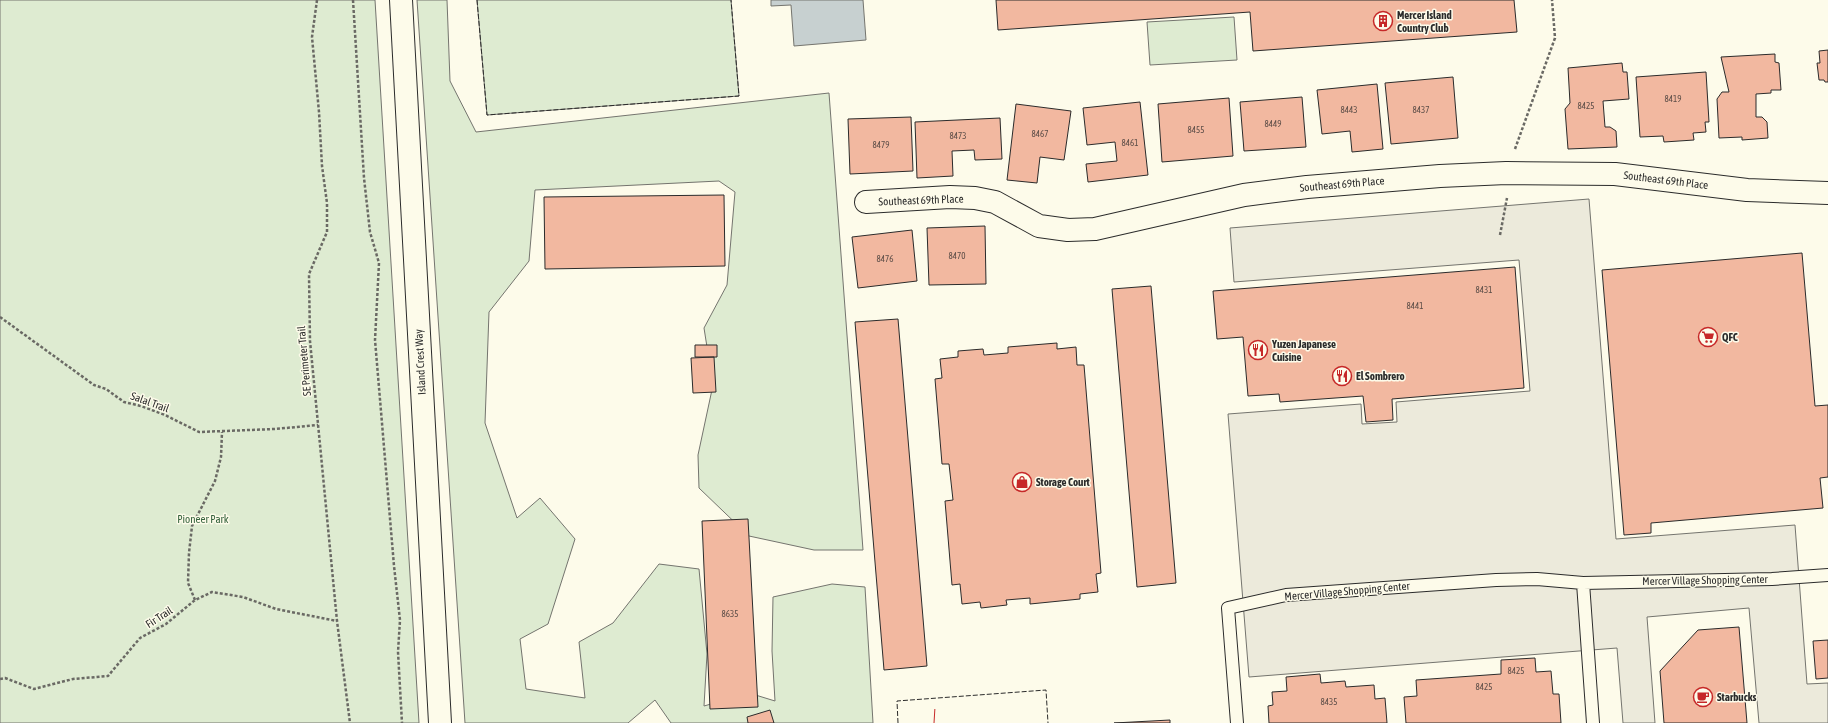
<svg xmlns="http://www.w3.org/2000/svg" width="1828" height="723" viewBox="0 0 1828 723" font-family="'Asap Condensed',sans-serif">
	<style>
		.green { fill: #deebd1; stroke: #74746e }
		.parking { fill: #eceadb; stroke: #74746e }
		.water { fill: #c7d0d0; stroke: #74746e }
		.building { fill: #f2b8a0; stroke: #2b2b2b }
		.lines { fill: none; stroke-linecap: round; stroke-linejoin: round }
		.lane-casing { stroke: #2b2b2b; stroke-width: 14 }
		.street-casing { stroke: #2b2b2b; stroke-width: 24 }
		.path { stroke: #6a6964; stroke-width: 2.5; stroke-dasharray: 3 2; stroke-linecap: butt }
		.lane { stroke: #fdfbea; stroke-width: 12 }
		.street { stroke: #fdfbea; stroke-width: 22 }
		.fence { stroke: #2b2b2b; stroke-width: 1; stroke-dasharray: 5 2; stroke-linecap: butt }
		.power { stroke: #c62828; stroke-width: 1; stroke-dasharray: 14 3 2 3; stroke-linecap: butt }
		.labels { text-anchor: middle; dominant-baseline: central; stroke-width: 3; stroke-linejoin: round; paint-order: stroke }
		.number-label { font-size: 9px; fill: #5d4e48 }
		.poi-label { font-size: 11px; font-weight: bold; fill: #2b2b2b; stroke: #fdfbea; text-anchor: start }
		.street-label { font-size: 11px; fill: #2b2b2b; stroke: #fdfbea }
		.park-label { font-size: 11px; fill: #34623c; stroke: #fdfbea }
	</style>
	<rect width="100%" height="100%" fill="#fdfbea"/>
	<!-- green -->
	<path class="green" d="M0,0H375L419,723H0Z
		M417,0H447L450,81L476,132L829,93L863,550H814L749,536L699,488L698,455L713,385L704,328L727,285L735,192L719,181L535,190L529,261L489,312L485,423L517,518L540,498L575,539L548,624L520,639L526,689L585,698L579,642L613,623L659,564L699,569L707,654L704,706L749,693L775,701L772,651L773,597L832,584L865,587L873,723H671L655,700L628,723H465Z
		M477,0H731L739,96L487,115Z
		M1234,17L1237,60L1150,65L1147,22Z"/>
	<!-- parking -->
	<path class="parking" d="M1589,199L1616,539L1795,525L1807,684L1828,683V723H1759L1749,608L1647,617L1655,723H1623L1617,648L1249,677L1228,414L1361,404L1362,424L1397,422L1396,402L1530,391L1519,260L1234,282L1230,228Z"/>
	<!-- water -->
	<path class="water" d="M771,0H863L866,40L794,46L791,5L771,6Z"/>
	<!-- building -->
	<path class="building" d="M996,0H1514L1517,32L1253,51L1250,12L998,30Z
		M1828,50V82H1825L1824,80H1819L1817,63H1820L1819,51Z
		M1775,54V62L1779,63L1781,90H1771V93L1756,94V117H1762L1767,122L1768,138L1742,140V137L1719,138L1717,99L1722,92H1729L1721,57Z
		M1622,63L1623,72H1627L1629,99L1603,101L1605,127H1610L1616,131L1617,147L1568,149L1565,109L1570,103L1568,68Z
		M1706,72L1709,122H1705L1706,132L1693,133L1694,140L1664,142L1663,136L1640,137L1636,77Z
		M1453,77L1458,138L1391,144L1385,83Z
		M1377,84L1383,149L1352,152L1350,131L1322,134L1317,90Z
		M1302,97L1306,147L1244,151L1240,102Z
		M1229,98L1233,156L1162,162L1158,104Z
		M1140,102L1148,175L1088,182L1086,164L1117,161L1115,142L1087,145L1083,108Z
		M1016,104L1071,111L1064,160L1040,157L1037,183L1007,180Z
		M911,117L913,171L850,174L848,119Z
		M1000,118L1002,159L975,160L974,150L952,151L953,176L917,178L915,122Z
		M724,195L725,266L545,269L544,197Z
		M985,226L986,284L929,285L927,228Z
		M912,230L917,281L858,288L852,237Z
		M1802,253L1815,406L1828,405V477L1820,478L1823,508L1651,523V533L1624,535L1602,270Z
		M1515,267L1524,388L1392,399L1393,420L1366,422L1363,396L1280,402L1279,394L1248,396L1243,337L1217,339L1213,291Z
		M1151,286L1176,583L1137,587L1112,289Z
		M898,319L927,666L884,670L855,322Z
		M1057,343V349L1076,347L1077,365H1084L1101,573L1096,574L1098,592L1080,594V599L1030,604V598L1006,600L1007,605L981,608L980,602L962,604L960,584L952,585L945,501L953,500L949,464H942L935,379L942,378L940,359L958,357V351L983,349L984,355L1008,353V347Z
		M695,345H717V357H695Z
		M714,357L716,392L693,393L691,358Z
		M748,519L758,707L710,709L702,521Z
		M1739,627L1747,723H1664L1660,671L1698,630Z
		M1828,640V678L1816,679L1813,641Z
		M1535,658L1536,672L1551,671L1553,694H1559L1561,723H1406L1404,697L1417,696L1416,680L1501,674V660Z
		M1320,674L1321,683L1345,681L1346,687L1374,685L1375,699L1385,698L1387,723H1269L1268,706L1273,705L1272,692L1287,691L1286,677Z
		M770,710L774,723H748L747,717Z
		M1170,720V723H1114Z"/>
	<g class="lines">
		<defs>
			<path id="lane" d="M1583,583L1593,723
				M1237,723L1228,608L1286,595L1496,580L1537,579L1583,583L1772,579L1828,575"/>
			<path id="street" d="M401,0L440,723
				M866,202L950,197L975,198L995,202L1039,226L1068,230L1095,229L1244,195L1307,187L1440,176L1506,173L1615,174L1747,190L1828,193"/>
		</defs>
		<!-- lane casing -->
		<use href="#lane" class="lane-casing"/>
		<!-- street casing -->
		<use href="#street" class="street-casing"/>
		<!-- path -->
		<path class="path" d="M317,0L312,37L319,112L322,166L327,203V232L309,274L310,341L337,621L350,723
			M353,0L364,178L370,232L379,263L375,340L394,566L400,620L398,652L402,723
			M1515,149L1555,38L1552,0
			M1500,235L1507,198
			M0,317L94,385L106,389L124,402L141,406L165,415L199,432L275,429L318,425
			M195,600L188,583L189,553L192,526L215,481L221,457L222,432
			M0,679L5,678L34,689L73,679L108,676L140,638L166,624L195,600L212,592L243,597L276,609L337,621"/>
		<!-- lane -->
		<use href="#lane" class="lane"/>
		<!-- street -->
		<use href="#street" class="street"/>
		<!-- fence -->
		<path class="fence" d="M477,0L487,115L739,96L731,0
			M898,723L897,701L1046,690L1048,723"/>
		<!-- power -->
		<path class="power" d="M934,723L935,707"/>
	</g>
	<!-- icons -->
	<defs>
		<symbol id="building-ring" viewBox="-11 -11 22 22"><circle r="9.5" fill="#fdfbea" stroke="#c62828" stroke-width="1.5"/><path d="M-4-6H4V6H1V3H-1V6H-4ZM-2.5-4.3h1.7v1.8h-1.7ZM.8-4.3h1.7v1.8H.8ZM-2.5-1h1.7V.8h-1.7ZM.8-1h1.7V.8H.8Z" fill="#c62828"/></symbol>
		<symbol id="supermarket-ring" viewBox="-11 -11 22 22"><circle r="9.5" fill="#fdfbea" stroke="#c62828" stroke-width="1.5"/><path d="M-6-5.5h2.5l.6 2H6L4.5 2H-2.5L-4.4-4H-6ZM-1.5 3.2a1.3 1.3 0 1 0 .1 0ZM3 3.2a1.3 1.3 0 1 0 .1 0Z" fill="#c62828"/></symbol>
		<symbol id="restaurant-ring" viewBox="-11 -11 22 22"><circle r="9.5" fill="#fdfbea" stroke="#c62828" stroke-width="1.5"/><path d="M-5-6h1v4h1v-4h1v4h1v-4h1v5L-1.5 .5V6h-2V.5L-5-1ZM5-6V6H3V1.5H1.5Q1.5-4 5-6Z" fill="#c62828"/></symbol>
		<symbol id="shop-ring" viewBox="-11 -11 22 22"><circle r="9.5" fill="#fdfbea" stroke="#c62828" stroke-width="1.5"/><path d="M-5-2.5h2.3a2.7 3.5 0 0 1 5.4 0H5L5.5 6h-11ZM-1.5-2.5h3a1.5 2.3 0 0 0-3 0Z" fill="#c62828"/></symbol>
		<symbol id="cafe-ring" viewBox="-11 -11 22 22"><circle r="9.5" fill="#fdfbea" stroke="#c62828" stroke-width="1.5"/><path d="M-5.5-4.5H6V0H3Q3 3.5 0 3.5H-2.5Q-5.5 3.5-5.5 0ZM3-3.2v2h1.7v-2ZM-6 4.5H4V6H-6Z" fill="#c62828"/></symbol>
	</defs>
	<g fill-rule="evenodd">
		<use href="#building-ring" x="1372" y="10" width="22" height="22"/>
		<use href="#supermarket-ring" x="1697" y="326" width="22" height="22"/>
		<use href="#restaurant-ring" x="1247" y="339" width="22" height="22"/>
		<use href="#restaurant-ring" x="1331" y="365" width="22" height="22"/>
		<use href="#shop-ring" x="1011" y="471" width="22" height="22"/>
		<use href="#cafe-ring" x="1692" y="686" width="22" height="22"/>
	</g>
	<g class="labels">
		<!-- number labels -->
		<g class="number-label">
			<text x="1673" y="99">8419</text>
			<text x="1586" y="106">8425</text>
			<text x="1349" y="110">8443</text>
			<text x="1421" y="110">8437</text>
			<text x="1273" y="124">8449</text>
			<text x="1196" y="130">8455</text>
			<text x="1040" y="134">8467</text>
			<text x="958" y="136">8473</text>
			<text x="1130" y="143">8461</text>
			<text x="881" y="145">8479</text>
			<text x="957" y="256">8470</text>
			<text x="885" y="259">8476</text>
			<text x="1484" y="290">8431</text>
			<text x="1415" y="306">8441</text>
			<text x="730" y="614">8635</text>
			<text x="1516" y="671">8425</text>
			<text x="1484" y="687">8425</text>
			<text x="1329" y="702">8435</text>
		</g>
		<!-- poi labels -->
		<g class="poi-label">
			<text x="1397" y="15">Mercer Island<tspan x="1397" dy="13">Country Club</tspan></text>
			<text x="1722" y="337">QFC</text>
			<text x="1272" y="344">Yuzen Japanese<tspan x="1272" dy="13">Cuisine</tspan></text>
			<text x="1356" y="376">El Sombrero</text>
			<text x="1036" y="482">Storage Court</text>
			<text x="1717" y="697">Starbucks</text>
		</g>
		<!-- street labels -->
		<g class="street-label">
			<text transform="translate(1666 180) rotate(7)">Southeast 69th Place</text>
			<text transform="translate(1342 184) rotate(-5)">Southeast 69th Place</text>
			<text transform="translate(921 200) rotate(-2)">Southeast 69th Place</text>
			<text transform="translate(304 361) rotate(-95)">SE Perimeter Trail</text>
			<text transform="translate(420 362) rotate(-93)">Island Crest Way</text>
			<text transform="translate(150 402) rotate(20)">Salal Trail</text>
			<text transform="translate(1705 580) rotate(-1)">Mercer Village Shopping Center</text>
			<text transform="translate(1347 591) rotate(-5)">Mercer Village Shopping Center</text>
			<text transform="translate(159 617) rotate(-33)">Fir Trail</text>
		</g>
		<!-- park labels -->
		<g class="park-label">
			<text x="203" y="519">Pioneer Park</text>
		</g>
	</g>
</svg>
